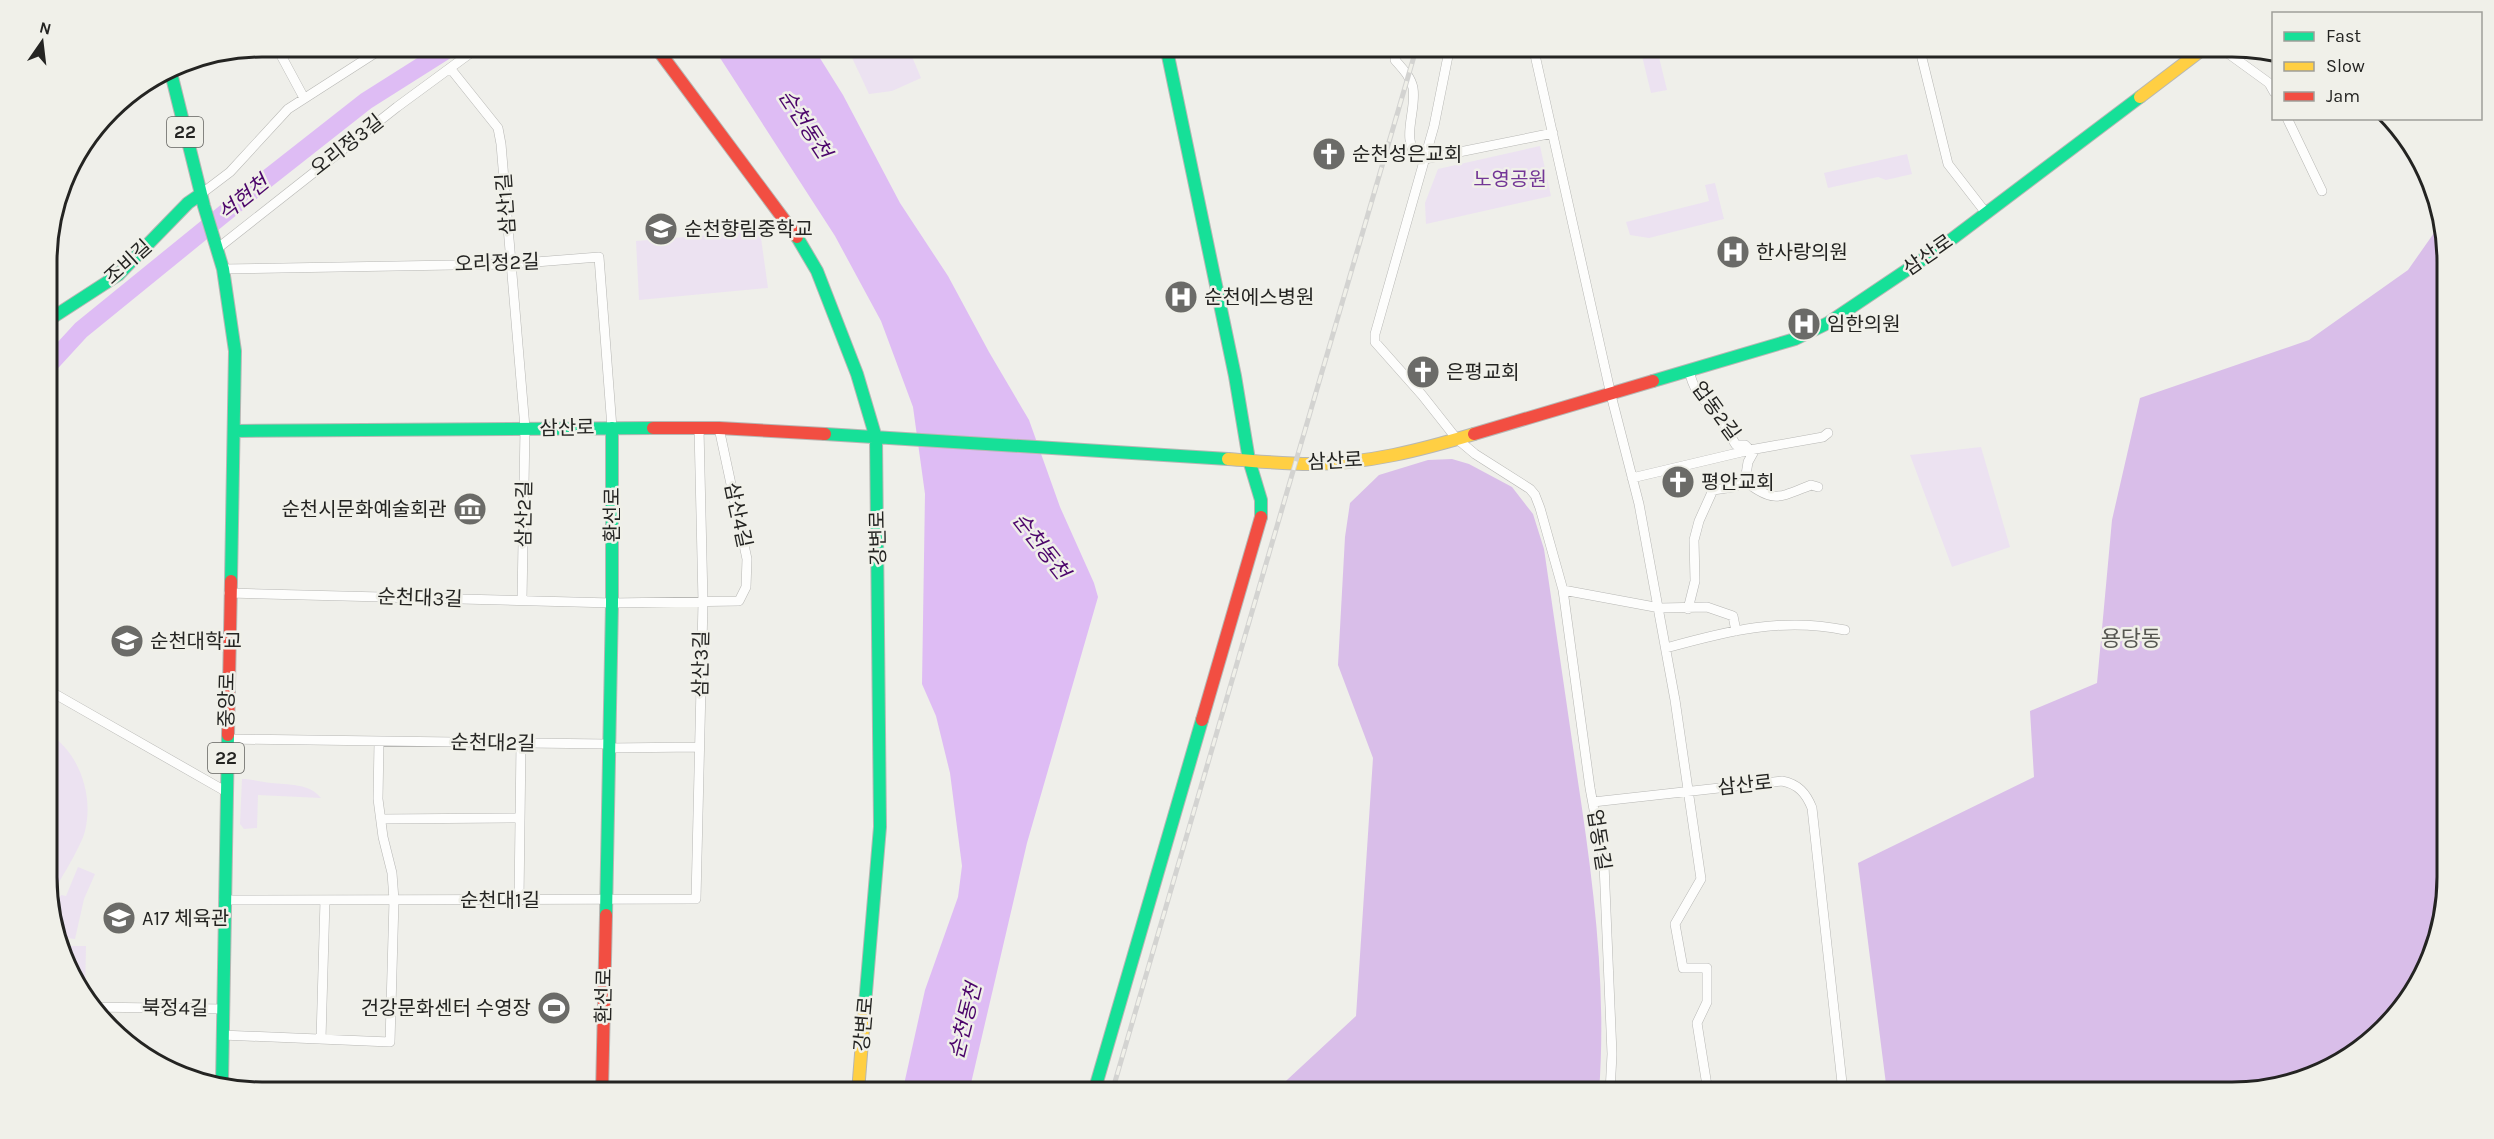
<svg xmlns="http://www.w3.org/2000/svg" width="2494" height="1139" viewBox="0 0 2494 1139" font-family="Karla,'Noto Sans KR',sans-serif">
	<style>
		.green { fill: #ece2f1 }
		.forest { fill: #d9bee9 }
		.water { fill: #debcf4 }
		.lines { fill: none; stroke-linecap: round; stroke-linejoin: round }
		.river { stroke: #debcf4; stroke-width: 18 }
		.street-casing { stroke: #b7b7b4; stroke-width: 10 }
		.fast-casing { stroke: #b7b7b4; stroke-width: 14 }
		.slow-casing { stroke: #b7b7b4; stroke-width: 14 }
		.jam-casing { stroke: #b7b7b4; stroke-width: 14 }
		.street { stroke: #fdfdfc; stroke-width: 9 }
		.fast { stroke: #16e098; stroke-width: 12 }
		.slow { stroke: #ffcf43; stroke-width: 12 }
		.jam { stroke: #f24e42; stroke-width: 12 }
		.rail-casing { stroke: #d3d3d1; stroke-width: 5 }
		.rail { stroke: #f0f0e9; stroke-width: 3; stroke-dasharray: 9; stroke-linecap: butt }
		.labels { text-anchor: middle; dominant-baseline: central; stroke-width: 5; stroke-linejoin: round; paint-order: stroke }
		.shield { fill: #f0f0e9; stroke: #61615e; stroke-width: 1.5 }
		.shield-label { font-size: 18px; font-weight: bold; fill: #242422 }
		.street-label { font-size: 20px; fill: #242422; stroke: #f0f0e9 }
		.poi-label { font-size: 20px; fill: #242422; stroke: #f0f0e9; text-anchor: start }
		.park-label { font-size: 20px; fill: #733696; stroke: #f0f0e9 }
		.water-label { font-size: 21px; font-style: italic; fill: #4c056b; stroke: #f0f0e9 }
		.quarter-label { font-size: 22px; fill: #565651; stroke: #f0f0e9 }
		.rim { fill: none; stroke: #242422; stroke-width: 3 }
	</style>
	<rect width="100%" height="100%" fill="#efefea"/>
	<!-- green -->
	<path class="green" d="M847,47H908L921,78L892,91L869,94Z
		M1658,53L1667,90L1651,93L1642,56Z
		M1540,146L1551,196L1426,224L1425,203L1438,169Z
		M1907,154L1912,174L1886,180L1878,177L1828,188L1824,173Z
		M1715,183L1724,219L1649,238L1630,235L1626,222L1709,201L1705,185Z
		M760,231L768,288L639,300L636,241Z
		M1981,447L2010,547L1952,567L1910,455Z
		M48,733C79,752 94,795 85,831C81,847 58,884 48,900Z
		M242,779C252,779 261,782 271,783C287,785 310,783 321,798L258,795L257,828L244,829L240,824Z
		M78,867L95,874L84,899L75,939L61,937L52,913L61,895L66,896Z
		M65,946H86L85,994Z
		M245,1081L325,1084L324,1092H262L245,1089Z"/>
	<!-- forest -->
	<path class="forest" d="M2441,223L2446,234L2447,877L2431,960L2394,1019L2352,1056L2246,1092H1887L1858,863L2034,777L2030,711L2097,683L2112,520L2140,398L2309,340L2408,270Z
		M1452,459L1469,464L1512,487L1533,514L1544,549C1555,624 1566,699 1577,775C1593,880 1607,985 1599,1092H1274L1356,1016L1373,758L1338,665L1345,537L1350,503L1379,475L1428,460Z"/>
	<!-- water -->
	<path class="water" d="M713,47H813L843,95L900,203L948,276L989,352L1029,420L1060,507L1094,583L1098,597L1027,843L969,1092H904L905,1080L925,990L958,897L962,866L950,773L936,716L922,684L925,494L913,407L881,321L835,236Z"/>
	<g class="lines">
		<!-- river -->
		<path class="river" d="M47,367L81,330L268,178L366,101L453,46"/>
		<defs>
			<path id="street" d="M276,46L304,98
				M1398,46L1395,60C1402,68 1411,77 1413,88C1417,112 1399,140 1420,160L1553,133
				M1450,46L1434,126L1375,334V342L1422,395L1456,438L1475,454L1530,489L1535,495L1540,508L1563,590L1590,788L1604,864L1612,1054L1610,1092
				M1533,46L1611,395L1639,504L1675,700L1701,879L1675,924L1683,968H1707V1002L1697,1023L1708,1092
				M1919,46L1948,164L1986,213
				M2218,46L2269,83L2274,92
				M450,68L498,128L501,144L525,428L522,600
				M2287,118L2322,191
				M201,194L230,172L288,109L386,46
				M218,248L397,107L480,46
				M223,269L510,264L599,257L612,428
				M1689,370C1694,394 1704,399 1719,416C1726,425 1730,436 1736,445H1745L1753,453L1748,462L1745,481C1774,504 1780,497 1811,485L1818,487
				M1632,478L1750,450L1823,437L1828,433
				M1563,590L1660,608L1707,607L1733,616L1736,631
				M229,593L612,603L739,601L746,587L747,559L719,428
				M1688,609L1695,581L1694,540L1699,521L1713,490L1734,487L1745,481
				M1666,648C1727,631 1782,617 1845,630
				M48,690L225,791
				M227,739L608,744
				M608,748L699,747
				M1593,802L1782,781C1798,784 1806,793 1812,808L1843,1092
				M381,819L520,818
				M224,900L696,899L703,602L699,428
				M519,900L521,743
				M91,1007L223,1009
				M222,1035L390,1042L394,900L392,873L383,837L378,799L379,742
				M321,1039L325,900"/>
			<path id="fast" d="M1166,46L1235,376L1249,460L1261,500V517
				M170,69L204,206L223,269L235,351L231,581
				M797,237L817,271L857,374L876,438L880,827L865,1004
				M47,321L118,275L188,203L201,194
				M1653,381L1795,339L1828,323L1944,245L2140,97
				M235,431L653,428
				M825,434L1228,459
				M606,915L612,603V428
				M222,1084L228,735
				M1094,1092L1202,720"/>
			<path id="slow" d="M2140,97L2207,46
				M1228,459C1256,461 1284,464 1311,464C1367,464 1421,450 1474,434
				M858,1092L865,1004"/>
			<path id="jam" d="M655,46L797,237
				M653,428H719L825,434
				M1474,434L1653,381
				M1202,720L1261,517
				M228,735L231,581
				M602,1092L606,915"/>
		</defs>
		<!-- street casing -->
		<use href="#street" class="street-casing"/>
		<!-- fast casing -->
		<use href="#fast" class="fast-casing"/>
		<!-- slow casing -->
		<use href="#slow" class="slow-casing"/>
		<!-- jam casing -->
		<use href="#jam" class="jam-casing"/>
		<!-- street -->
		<use href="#street" class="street"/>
		<!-- fast -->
		<use href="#fast" class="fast"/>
		<!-- slow -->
		<use href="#slow" class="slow"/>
		<!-- jam -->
		<use href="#jam" class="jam"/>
		<defs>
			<path id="rail" d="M1112,1092L1417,46"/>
		</defs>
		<!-- rail casing -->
		<use href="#rail" class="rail-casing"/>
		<!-- rail -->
		<use href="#rail" class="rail"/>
	</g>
	<!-- icons -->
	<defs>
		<symbol id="church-disc" viewBox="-11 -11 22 22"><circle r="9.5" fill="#6b6b68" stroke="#f0f0e9"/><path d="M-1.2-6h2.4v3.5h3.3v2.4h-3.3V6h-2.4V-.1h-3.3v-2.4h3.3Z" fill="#fff"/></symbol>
		<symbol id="school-disc" viewBox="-11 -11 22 22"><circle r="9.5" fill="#6b6b68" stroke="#f0f0e9"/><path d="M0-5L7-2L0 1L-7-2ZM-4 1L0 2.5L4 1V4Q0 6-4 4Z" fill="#fff"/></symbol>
		<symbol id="hospital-disc" viewBox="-11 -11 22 22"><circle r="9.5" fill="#6b6b68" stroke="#f0f0e9"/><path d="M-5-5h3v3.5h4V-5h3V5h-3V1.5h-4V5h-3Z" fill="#fff"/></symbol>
		<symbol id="museum-disc" viewBox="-11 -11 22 22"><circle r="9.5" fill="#6b6b68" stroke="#f0f0e9"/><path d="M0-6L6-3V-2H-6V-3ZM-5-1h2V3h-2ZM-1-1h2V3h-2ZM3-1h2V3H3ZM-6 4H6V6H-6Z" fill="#fff"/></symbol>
		<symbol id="university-disc" viewBox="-11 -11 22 22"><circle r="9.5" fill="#6b6b68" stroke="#f0f0e9"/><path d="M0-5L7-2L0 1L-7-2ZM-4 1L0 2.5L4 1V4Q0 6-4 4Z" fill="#fff"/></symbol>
		<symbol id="stadium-disc" viewBox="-11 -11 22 22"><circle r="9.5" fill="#6b6b68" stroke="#f0f0e9"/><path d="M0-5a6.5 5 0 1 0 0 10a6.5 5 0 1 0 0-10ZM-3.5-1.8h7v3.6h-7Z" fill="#fff"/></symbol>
	</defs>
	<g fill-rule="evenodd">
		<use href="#church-disc" x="1310" y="135" width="38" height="38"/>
		<use href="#school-disc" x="642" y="210" width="38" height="38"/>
		<use href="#hospital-disc" x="1714" y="233" width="38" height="38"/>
		<use href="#hospital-disc" x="1162" y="278" width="38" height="38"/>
		<use href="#hospital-disc" x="1785" y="305" width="38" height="38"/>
		<use href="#church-disc" x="1404" y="353" width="38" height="38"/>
		<use href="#church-disc" x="1659" y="463" width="38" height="38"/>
		<use href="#museum-disc" x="451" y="490" width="38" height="38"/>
		<use href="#university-disc" x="108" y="622" width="38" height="38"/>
		<use href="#university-disc" x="100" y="899" width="38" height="38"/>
		<use href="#stadium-disc" x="535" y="989" width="38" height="38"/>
	</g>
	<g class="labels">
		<!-- shield labels -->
		<g class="shield">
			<rect x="167" y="117" width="36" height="30" rx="4.5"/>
			<rect x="208" y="743" width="36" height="30" rx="4.5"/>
		</g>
		<g class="shield-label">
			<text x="185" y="132">22</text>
			<text x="226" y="758">22</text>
		</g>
		<!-- street labels -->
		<g class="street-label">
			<text transform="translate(347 145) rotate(-38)">오리정3길</text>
			<text transform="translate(506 204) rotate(-94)">삼산1길</text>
			<text transform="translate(1928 255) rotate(-35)">삼산로</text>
			<text transform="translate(128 262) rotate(-42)">조비길</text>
			<text transform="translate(497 263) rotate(-2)">오리정2길</text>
			<text transform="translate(1716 411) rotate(54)">업동2길</text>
			<text transform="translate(567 428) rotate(-1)">삼산로</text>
			<text transform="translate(1335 461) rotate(-3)">삼산로</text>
			<text transform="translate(524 514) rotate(-89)">삼산2길</text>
			<text transform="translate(612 515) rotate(-90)">환선로</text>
			<text transform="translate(738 515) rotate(78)">삼산4길</text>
			<text transform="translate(878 538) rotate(-91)">강변로</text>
			<text transform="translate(420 598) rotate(2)">순천대3길</text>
			<text transform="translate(701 664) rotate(-89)">삼산3길</text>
			<text transform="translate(227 700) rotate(-89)">중앙로</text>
			<text transform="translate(493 743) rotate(1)">순천대2길</text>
			<text transform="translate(1745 785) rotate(-6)">삼산로</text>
			<text transform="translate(1599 840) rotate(81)">업동1길</text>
			<text x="500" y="900">순천대1길</text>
			<text transform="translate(604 996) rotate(-89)">환선로</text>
			<text transform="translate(175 1008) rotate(1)">북정4길</text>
			<text transform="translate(864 1024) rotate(-85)">강변로</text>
		</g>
		<!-- poi labels -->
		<g class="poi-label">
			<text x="1352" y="154">순천성은교회</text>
			<text x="684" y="229">순천향림중학교</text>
			<text x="1756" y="252">한사랑의원</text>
			<text x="1204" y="297">순천에스병원</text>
			<text x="1827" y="324">임한의원</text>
			<text x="1446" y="372">은평교회</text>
			<text x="1701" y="482">평안교회</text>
			<text x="447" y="509" text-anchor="end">순천시문화예술회관</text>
			<text x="150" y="641">순천대학교</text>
			<text x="142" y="918">A17 체육관</text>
			<text x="531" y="1008" text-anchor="end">건강문화센터 수영장</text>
		</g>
		<!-- park labels -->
		<g class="park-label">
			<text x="1510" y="179">노영공원</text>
		</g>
		<!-- water labels -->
		<g class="water-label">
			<text transform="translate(805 124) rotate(57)">순천동천</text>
			<text transform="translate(243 198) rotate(-39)">석현천</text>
			<text transform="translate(1041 546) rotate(52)">순천동천</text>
			<text transform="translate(965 1021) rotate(-76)">순천동천</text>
		</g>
		<!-- quarter labels -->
		<g class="quarter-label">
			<text x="2131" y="639">용당동</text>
		</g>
	</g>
	<!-- crop -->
	<path d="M0 0H2494V1139H0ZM262 57H2232A205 205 0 0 1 2437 262V877A205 205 0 0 1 2232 1082H262A205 205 0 0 1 57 877V262A205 205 0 0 1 262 57Z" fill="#f0f0e9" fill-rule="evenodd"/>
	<path class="rim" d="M262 57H2232A205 205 0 0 1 2437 262V877A205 205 0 0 1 2232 1082H262A205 205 0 0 1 57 877V262A205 205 0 0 1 262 57Z"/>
	<!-- legend -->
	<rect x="2272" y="12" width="210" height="108" fill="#f0f0e9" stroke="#9e9e99" stroke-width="1.5"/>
	<rect x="2284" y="32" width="30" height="9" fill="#16e098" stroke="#9e9e99" stroke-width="1.5"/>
	<text x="2326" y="42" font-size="18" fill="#242422">Fast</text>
	<rect x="2284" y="62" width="30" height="9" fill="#ffcf43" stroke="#9e9e99" stroke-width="1.5"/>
	<text x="2326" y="72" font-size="18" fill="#242422">Slow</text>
	<rect x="2284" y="92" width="30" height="9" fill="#f24e42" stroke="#9e9e99" stroke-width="1.5"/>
	<text x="2326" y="102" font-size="18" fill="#242422">Jam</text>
	<!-- north arrow -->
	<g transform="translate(42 42) rotate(14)" stroke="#f0f0e9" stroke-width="4.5" paint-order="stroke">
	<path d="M0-4.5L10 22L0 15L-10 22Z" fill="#242422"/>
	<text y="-9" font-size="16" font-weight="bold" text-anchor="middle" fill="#242422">N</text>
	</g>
</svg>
